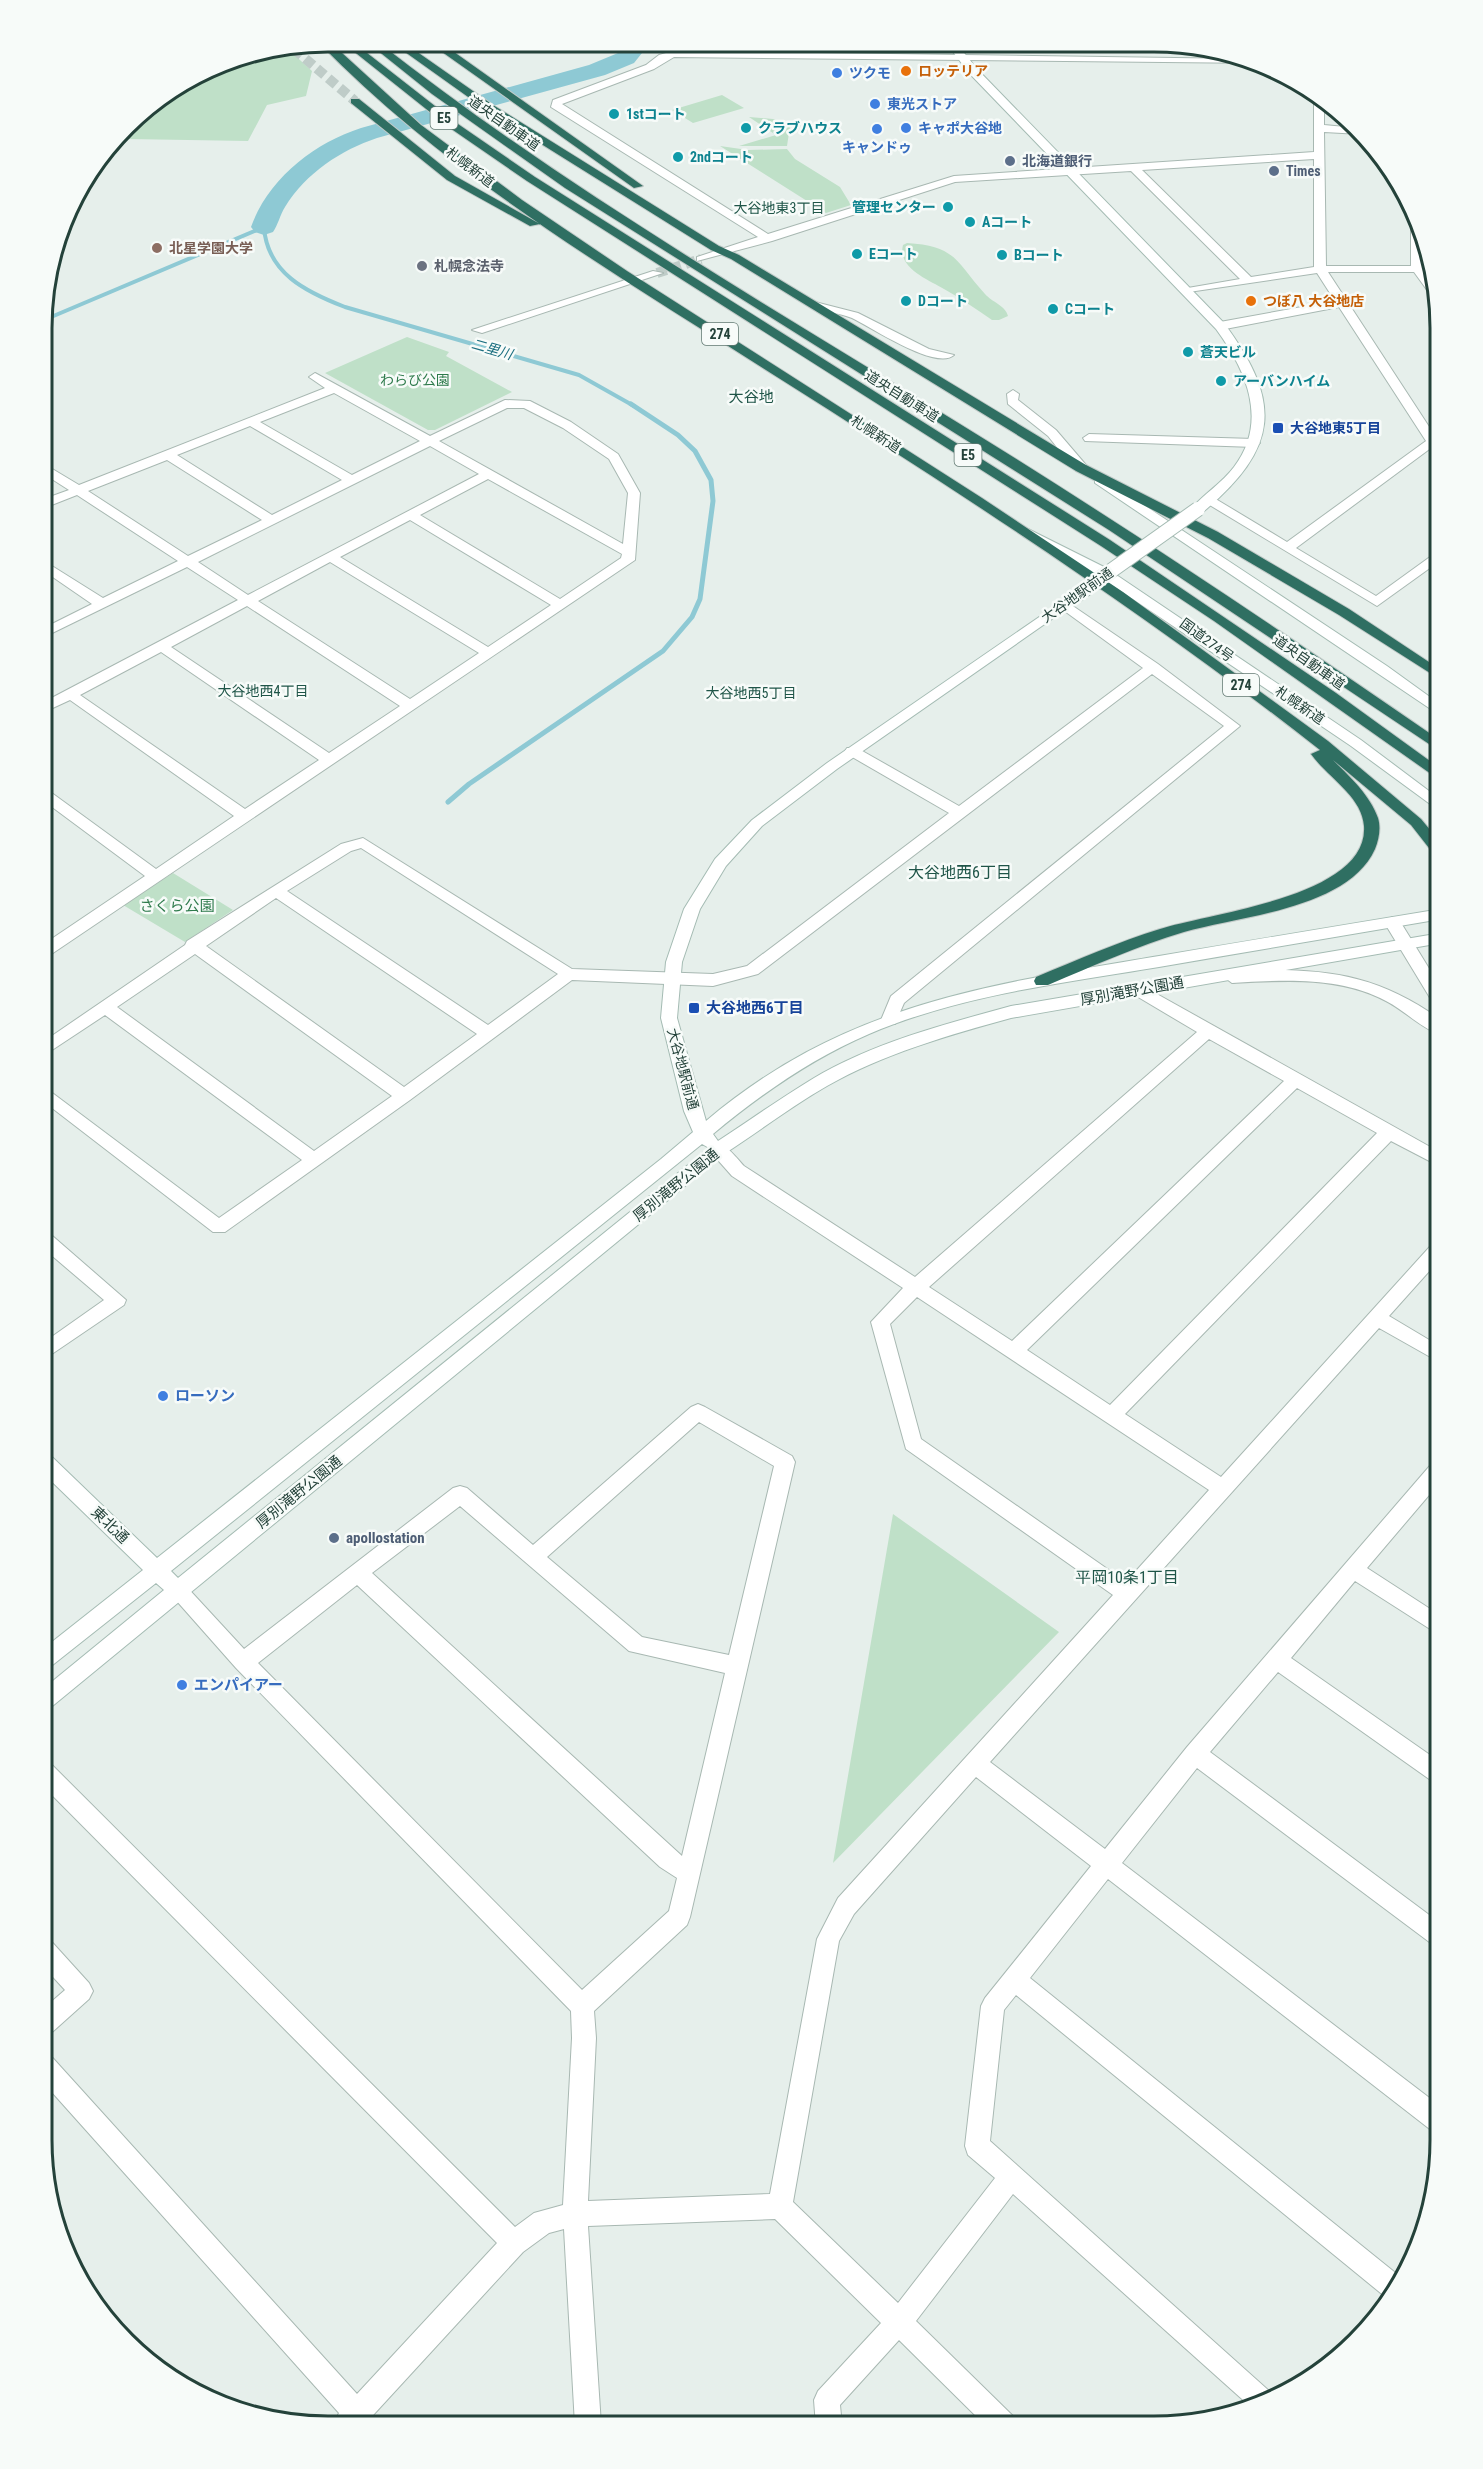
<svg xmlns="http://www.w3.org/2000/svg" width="1483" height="2469" viewBox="0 0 1483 2469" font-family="'Roboto Condensed','Noto Sans JP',sans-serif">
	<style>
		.green { fill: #bfe0c8 }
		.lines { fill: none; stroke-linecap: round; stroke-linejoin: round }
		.stream-far1 { stroke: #8ec9d4; stroke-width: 4 }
		.stream { stroke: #8ec9d4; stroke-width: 5 }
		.river { fill: #8ec9d4; fill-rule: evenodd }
		.street-tunnel { stroke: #bfccc8; stroke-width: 10; stroke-dasharray: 10 5; stroke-linecap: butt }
		.highway-tunnel { stroke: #bfccc8; stroke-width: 10; stroke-dasharray: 10 5; stroke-linecap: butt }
		.street-casing { stroke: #a8b8b2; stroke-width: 2 }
		.secondary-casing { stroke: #a4bbb3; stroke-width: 2 }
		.highway-casing { stroke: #c2cac8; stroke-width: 2 }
		.street { fill: #fff; fill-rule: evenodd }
		.secondary { fill: #fff; fill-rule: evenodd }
		.highway { fill: #2f6f62; fill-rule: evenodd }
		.secondary-bridge-casing { stroke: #a4bbb3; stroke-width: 16; stroke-linecap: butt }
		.secondary-bridge { stroke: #fff; stroke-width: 14 }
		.food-dot { fill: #e8710a; stroke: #f7fbf9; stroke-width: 2 }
		.shop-dot { fill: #3f7fe0; stroke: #f7fbf9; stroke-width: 2 }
		.culture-dot { fill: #0f9aa8; stroke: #f7fbf9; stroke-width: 2 }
		.service-dot { fill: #5c6f8a; stroke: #f7fbf9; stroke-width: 2 }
		.education-dot { fill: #8d6e63; stroke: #f7fbf9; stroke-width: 2 }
		.worship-dot { fill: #6b7280; stroke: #f7fbf9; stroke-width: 2 }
		.transit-dot { fill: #1a4fb4; stroke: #f7fbf9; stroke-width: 2 }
		.labels { text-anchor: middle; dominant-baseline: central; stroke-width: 5; stroke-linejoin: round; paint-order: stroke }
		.far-food-label { font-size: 14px; font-weight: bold; fill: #c56008; stroke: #f7fbf9; text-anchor: start }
		.far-shop-label { font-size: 14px; font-weight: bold; fill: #366cbe; stroke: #f7fbf9; text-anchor: start }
		.far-culture-label { font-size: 14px; font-weight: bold; fill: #0d838f; stroke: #f7fbf9; text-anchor: start }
		.shield { fill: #f7fbf9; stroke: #637a73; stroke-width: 1.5 }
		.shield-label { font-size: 14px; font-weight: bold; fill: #24423a }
		.far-street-label { font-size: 14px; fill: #24423a; stroke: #f7fbf9 }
		.far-service-label { font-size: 14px; font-weight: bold; fill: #4e5e75; stroke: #f7fbf9; text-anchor: start }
		.far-neighbourhood-label { font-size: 14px; fill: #1f5548; stroke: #f7fbf9 }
		.far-education-label { font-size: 14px; font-weight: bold; fill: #785e54; stroke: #f7fbf9; text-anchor: start }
		.far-worship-label { font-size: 14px; font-weight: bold; fill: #5b616d; stroke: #f7fbf9; text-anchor: start }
		.far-water-label { font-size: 14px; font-style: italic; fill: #1c6f80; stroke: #f7fbf9 }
		.far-park-label { font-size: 14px; fill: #2d7a4b; stroke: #f7fbf9 }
		.far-transit-label { font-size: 14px; font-weight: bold; fill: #164399; stroke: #f7fbf9; text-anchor: start }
		.far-quarter-label { font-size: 15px; fill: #1f5548; stroke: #f7fbf9 }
		.park-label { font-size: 15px; fill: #2d7a4b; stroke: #f7fbf9 }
		.street-label { font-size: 15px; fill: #24423a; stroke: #f7fbf9 }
		.transit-label { font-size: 15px; font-weight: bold; fill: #164399; stroke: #f7fbf9; text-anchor: start }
		.shop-label { font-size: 15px; font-weight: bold; fill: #366cbe; stroke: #f7fbf9; text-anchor: start }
		.service-label { font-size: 15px; font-weight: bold; fill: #4e5e75; stroke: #f7fbf9; text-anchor: start }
		.neighbourhood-label { font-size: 16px; fill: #1f5548; stroke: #f7fbf9 }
		.rim { fill: none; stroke: #24423a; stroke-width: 3 }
	</style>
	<rect width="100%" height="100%" fill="#e6efeb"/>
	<!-- green -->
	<path class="green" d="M289,50L312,71L306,96L267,105L248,141L127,139L128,136L123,135L139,113L219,64Z
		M722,95L744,108L693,123L672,110Z
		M749,117L773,119L790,126L787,146H739L776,135Z
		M720,146L748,150L787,149L795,159L840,187L851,205L826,213Z
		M907,243C957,246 956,262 985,294C992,302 1006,306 1008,316L999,320H992C976,309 960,298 944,289C929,280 897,268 903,245Z
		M407,337L449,352L446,356L512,392L435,430H428L325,373Z
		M173,873L233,910L185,942L123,905Z
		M893,1514L1059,1632L833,1863Z"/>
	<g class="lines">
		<!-- stream-far1 -->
		<path class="stream-far1" d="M44,320L264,227C267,273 306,292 345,307L579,375L634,406"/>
		<!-- stream -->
		<path class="stream" d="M448,802L469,784L663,651L692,617L700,599L713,501L711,480L695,451L678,435L631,404"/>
		<!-- river -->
		<path class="river" d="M627,43H650L634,63L605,75L377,138C341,150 306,173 285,207C280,215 278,225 273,232L264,235L255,232L251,227C268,179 314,143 361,128L589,65L618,53Z"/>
		<!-- street-tunnel -->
		<path class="street-tunnel" d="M657,273L701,259"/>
		<!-- highway-tunnel -->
		<path class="highway-tunnel" d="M294,49L355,101"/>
		<defs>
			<path id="street" d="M673,51L1246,59L1262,63L674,57L654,69L562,104L768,234L954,176L1314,152V95L1315,93L1324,98V125L1356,128L1361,134L1324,132L1326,266H1411V209L1419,219L1423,269L1432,281L1435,295L1430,294L1414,272H1328L1439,442L1296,548L1376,596L1441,549V560L1377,606L1203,501L1209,497L1214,498L1287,542L1426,441L1339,307L1220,330L1214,326L1220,322L1335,301L1317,273L1182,293V289L1240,279L1131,171L955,182L772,241L697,261V257L758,237L551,107L553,100L646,65L659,55ZM1314,159V267L1251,277L1142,170Z
				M653,271L663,273L482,333L472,330Z
				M815,302L858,313L929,349L954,355C936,371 871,327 852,318C839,313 824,311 811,307L809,305Z
				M315,373L430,436L505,400L530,401L571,422L618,454L640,493L635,560L50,955L44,956V944L145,876L44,801V789L49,791L156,869L234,816L70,700L44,712V702L238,600L187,567L44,637V628L92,604L44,571V561L103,598L178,561L77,495L44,508V499L69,490L44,474V464L79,485L325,388L309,377ZM334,393L420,441L352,475L260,422ZM507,408H524L563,428L609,459L628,493L623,544L439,441ZM250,426L342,480L272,515L177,455ZM430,446L479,474L248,595L198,562ZM167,460L262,520L188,556L88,491ZM488,479L622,554L621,558L560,599L420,515ZM410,520L551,605L488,647L340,557ZM330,562L479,653L410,699L258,601ZM247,606L400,706L329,753L171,647ZM161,652L319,760L245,809L80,695Z
				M1013,390L1019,394L1018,400L1056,430L1086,465V471H1076L1048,436L1008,404L1007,394Z
				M1089,434L1254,439L1260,443L1254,447L1085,441L1083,438Z
				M1064,600L1158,664L1240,726L904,1003L895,1024H883L881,1020L891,996L1224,726L1152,674L758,974L713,986L572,980L410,1100L225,1232H213L43,1101V1086L219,1218L302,1160L105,1015L43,1056V1042L185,945L187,941L341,844L363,838L572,969L713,974L747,966L949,813L847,754L845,751L847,748H857L959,806L1143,668L1059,607V601ZM361,848L558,974L488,1025L287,891L351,851ZM276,898L477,1034L404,1087L206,946ZM195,954L392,1096L314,1151L117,1007Z
				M1392,917L1398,918L1441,988V1008L1435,1006L1384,922Z
				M1263,970C1334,969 1383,978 1441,1020V1035C1422,1029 1404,1010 1386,1001C1339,976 1284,980 1232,983L1224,977L1232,971Z
				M1139,984L1441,1153V1167L1391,1141L1125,1414L1221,1477L1435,1241L1441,1239V1258L1389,1316L1441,1347V1363L1379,1328L990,1762L1105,1849L1187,1747L1434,1461L1441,1459V1481L1367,1568L1441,1616V1636L1355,1581L1291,1658L1440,1762V1784L1432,1781L1278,1672L1210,1752L1440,1923V1947L1432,1944L1197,1768L1122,1863L1440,2106V2133L1431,2130L1108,1879L1030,1978L1403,2279L1391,2300L1388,2299L1016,1995L1004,2010L990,2141L1277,2398L1264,2405L1252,2408L1013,2194L916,2321L1015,2418L1019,2427H987L899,2340L840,2405L842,2426H816L814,2400L818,2391L881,2323L775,2219L588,2226L601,2425H575L564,2229L549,2233L523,2252L364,2425H333L339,2413L42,2081V2051L50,2055L357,2394L497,2243L42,1785V1760L50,1763L515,2227L534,2213L563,2205L572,2038L571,2011L236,1668L167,1590L170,1584L177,1581L184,1584L244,1649L453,1488L460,1486L467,1488L533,1545L691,1407L698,1404L705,1407L792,1456L795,1462L690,1917L687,1925L594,2011L596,2038L588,2201L770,2194L817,1939L838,1898L1113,1595L906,1449L871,1322L903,1288L732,1176L709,1150L712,1146C726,1141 735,1157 744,1166L915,1277L1197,1032L1133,994L1131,990L1133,986ZM1209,1039L1284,1081L1012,1341L929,1287ZM1297,1088L1377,1133L1110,1405L1027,1350ZM917,1297L1209,1490L1126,1582L921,1439L890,1324ZM699,1422L774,1466L729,1655L642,1637L547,1557ZM460,1506L629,1651L725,1673L682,1856L372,1573ZM357,1585L660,1867L677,1878L669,1911L582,1990L258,1663ZM976,1777L1091,1866L985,1998L981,2006L965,2146L968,2155L995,2178L898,2303L793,2202L839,1941L854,1914Z
				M43,1231L49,1233L126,1300L124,1305L43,1360V1343L104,1300L43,1248Z
				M42,1937L50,1940L89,1983L93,1991L89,1999L50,2034L42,2037V2010L65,1990L42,1965Z"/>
			<path id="secondary" d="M947,44H957L977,69L1224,323C1283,403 1279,448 1203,512L1198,513L1191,509C1204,494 1222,483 1234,467C1269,421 1246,370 1216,329L969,73Z
				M1100,476L1387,666L1441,705V716L1095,483V477Z
				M1028,529L1106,568L1361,740L1441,800V812L1351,746L1096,574L1023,536V530Z
				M1077,591L1084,595L1082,598L837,769L762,826L726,866L700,909L682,962L677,1018L706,1121C844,1004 987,985 1159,956C1253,940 1347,924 1441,909V919C1347,935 1253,951 1159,967C1062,983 960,995 869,1034C811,1059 761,1094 713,1134L718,1141C750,1120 781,1098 814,1078C873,1043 945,1024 1011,1006L1441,933V943L1011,1018C949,1035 883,1054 827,1086C792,1106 758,1132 724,1154L50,1708L43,1710V1689L164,1590L156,1583L50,1667L43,1670V1649L143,1570L43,1473V1453L50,1455L157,1558L661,1159L693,1132L684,1111L661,1018L666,962L684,909L715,859L752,820L827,763ZM702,1144L709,1148L178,1578L171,1571Z"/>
			<path id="highway" d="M330,42L421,125L522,200L627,271L982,498L1123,592L1328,741L1421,819L1441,843V858L1436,857L1411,825L1333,760C1349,776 1370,795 1378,818C1381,828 1379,839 1375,849C1348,909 1240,916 1184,932C1137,946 1093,966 1048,985H1036L1034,981L1036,977C1077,960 1118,942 1160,929C1208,913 1369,897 1364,826C1362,796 1327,777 1311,754L1320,750C1147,614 962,494 777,377C619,276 452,179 320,44Z
				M342,42H353L458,124L535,177L1110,540L1336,693L1441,769V781L1214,621L1101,546L527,181L450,128Z
				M367,42H378C562,186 762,302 960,424C1124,525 1283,632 1441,741V752L1109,530L565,188L432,94Z
				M391,42H403L493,105L719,246L739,255L1086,465L1218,532L1349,609L1441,670V680L1339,615L1208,538L1076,471L731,259L711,250L485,109Z
				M428,42H440L643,186L634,188Z
				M351,99H359L455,176L540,224L530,226L447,180L351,103Z"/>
		</defs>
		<!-- street casing -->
		<use href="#street" class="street-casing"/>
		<!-- secondary casing -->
		<use href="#secondary" class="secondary-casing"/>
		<!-- highway casing -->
		<use href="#highway" class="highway-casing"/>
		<!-- street -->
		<use href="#street" class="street"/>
		<!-- secondary -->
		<use href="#secondary" class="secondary"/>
		<!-- highway -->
		<use href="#highway" class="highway"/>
		<defs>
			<path id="secondary-bridge" d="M1077,595L1198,509"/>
		</defs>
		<!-- secondary-bridge casing -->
		<use href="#secondary-bridge" class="secondary-bridge-casing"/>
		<!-- secondary-bridge -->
		<use href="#secondary-bridge" class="secondary-bridge"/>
	</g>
	<!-- markers -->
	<g class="food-dot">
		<circle cx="906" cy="71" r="6"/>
		<circle cx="1251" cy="301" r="6"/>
	</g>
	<g class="shop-dot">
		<circle cx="837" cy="73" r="6"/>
		<circle cx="875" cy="104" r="6"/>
		<circle cx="906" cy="128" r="6"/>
		<circle cx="877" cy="129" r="6"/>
		<circle cx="163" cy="1396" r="6"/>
		<circle cx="182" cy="1685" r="6"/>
	</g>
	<g class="culture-dot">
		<circle cx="614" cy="114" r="6"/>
		<circle cx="746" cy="128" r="6"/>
		<circle cx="678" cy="157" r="6"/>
		<circle cx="948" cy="207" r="6"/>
		<circle cx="970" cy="222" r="6"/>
		<circle cx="857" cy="254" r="6"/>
		<circle cx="1002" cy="255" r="6"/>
		<circle cx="906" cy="301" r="6"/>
		<circle cx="1053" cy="309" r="6"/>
		<circle cx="1188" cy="352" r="6"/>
		<circle cx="1221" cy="381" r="6"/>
	</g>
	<g class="service-dot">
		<circle cx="1010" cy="161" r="6"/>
		<circle cx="1274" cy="171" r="6"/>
		<circle cx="334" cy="1538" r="6"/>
	</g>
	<circle class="education-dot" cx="157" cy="248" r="6"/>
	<circle class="worship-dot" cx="422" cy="266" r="6"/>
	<g class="transit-dot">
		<rect x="1272" y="422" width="12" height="12" rx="3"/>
		<rect x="688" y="1002" width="12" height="12" rx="3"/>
	</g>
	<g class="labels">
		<!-- far-food labels -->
		<g class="far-food-label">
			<text x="918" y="71">ロッテリア</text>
			<text x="1263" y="301">つぼ八 大谷地店</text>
		</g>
		<!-- far-shop labels -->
		<g class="far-shop-label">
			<text x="849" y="73">ツクモ</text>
			<text x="887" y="104">東光ストア</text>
			<text x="918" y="128">キャポ大谷地</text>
			<text x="877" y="147" text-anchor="middle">キャンドゥ</text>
		</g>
		<!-- far-culture labels -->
		<g class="far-culture-label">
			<text x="626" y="114">1stコート</text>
			<text x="758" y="128">クラブハウス</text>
			<text x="690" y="157">2ndコート</text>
			<text x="936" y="207" text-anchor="end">管理センター</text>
			<text x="982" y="222">Aコート</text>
			<text x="869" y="254">Eコート</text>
			<text x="1014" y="255">Bコート</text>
			<text x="918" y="301">Dコート</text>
			<text x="1065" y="309">Cコート</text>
			<text x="1200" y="352">蒼天ビル</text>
			<text x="1233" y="381">アーバンハイム</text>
		</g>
		<!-- shield labels -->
		<g class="shield">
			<rect x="430.5" y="107" width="27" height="22" rx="4.5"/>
			<rect x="702" y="323" width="36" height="22" rx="4.5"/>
			<rect x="954.5" y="444" width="27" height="22" rx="4.5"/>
			<rect x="1223" y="674" width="36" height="22" rx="4.5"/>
		</g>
		<g class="shield-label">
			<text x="444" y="118">E5</text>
			<text x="720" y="334">274</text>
			<text x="968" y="455">E5</text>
			<text x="1241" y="685">274</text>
		</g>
		<!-- far-street labels -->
		<g class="far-street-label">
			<text transform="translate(504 123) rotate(35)">道央自動車道</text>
			<text transform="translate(470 167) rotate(37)">札幌新道</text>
			<text transform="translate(902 396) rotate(32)">道央自動車道</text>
			<text transform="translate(876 434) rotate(33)">札幌新道</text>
			<text transform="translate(1077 595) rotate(-35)">大谷地駅前通</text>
			<text transform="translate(1207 640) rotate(36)">国道274号</text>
			<text transform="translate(1309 662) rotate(35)">道央自動車道</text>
			<text transform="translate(1300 705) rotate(34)">札幌新道</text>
			<text transform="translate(683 1069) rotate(75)">大谷地駅前通</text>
		</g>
		<!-- far-service labels -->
		<g class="far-service-label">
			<text x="1022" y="161">北海道銀行</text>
			<text x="1286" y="171">Times</text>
		</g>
		<!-- far-neighbourhood labels -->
		<g class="far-neighbourhood-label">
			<text x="779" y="208">大谷地東3丁目</text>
			<text x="263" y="691">大谷地西4丁目</text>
			<text x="751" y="693">大谷地西5丁目</text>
		</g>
		<!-- far-education labels -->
		<g class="far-education-label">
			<text x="169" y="248">北星学園大学</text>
		</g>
		<!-- far-worship labels -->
		<g class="far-worship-label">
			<text x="434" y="266">札幌念法寺</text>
		</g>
		<!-- far-water labels -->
		<g class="far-water-label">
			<text transform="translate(492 349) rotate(16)">二里川</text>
		</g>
		<!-- far-park labels -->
		<g class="far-park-label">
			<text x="415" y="380">わらび公園</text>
		</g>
		<!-- far-transit labels -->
		<g class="far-transit-label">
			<text x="1290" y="428">大谷地東5丁目</text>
		</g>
		<!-- far-quarter labels -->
		<g class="far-quarter-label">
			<text x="751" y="397">大谷地</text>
		</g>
		<!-- park labels -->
		<g class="park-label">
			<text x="177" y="906">さくら公園</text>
		</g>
		<!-- street labels -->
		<g class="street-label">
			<text transform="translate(1132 991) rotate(-10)">厚別滝野公園通</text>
			<text transform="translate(676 1185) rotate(-39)">厚別滝野公園通</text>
			<text transform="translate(299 1492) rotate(-39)">厚別滝野公園通</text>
			<text transform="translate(110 1525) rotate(44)">東北通</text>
		</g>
		<!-- transit labels -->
		<g class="transit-label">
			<text x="706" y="1008">大谷地西6丁目</text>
		</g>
		<!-- shop labels -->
		<g class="shop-label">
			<text x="175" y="1396">ローソン</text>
			<text x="194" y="1685">エンパイアー</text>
		</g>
		<!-- service labels -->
		<g class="service-label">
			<text x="346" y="1538">apollostation</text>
		</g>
		<!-- neighbourhood labels -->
		<g class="neighbourhood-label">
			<text x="960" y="872">大谷地西6丁目</text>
			<text x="1127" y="1577">平岡10条1丁目</text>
		</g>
	</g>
	<!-- crop -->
	<path d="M0 0H1483V2469H0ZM328 52H1154A276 276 0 0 1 1430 328V2140A276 276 0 0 1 1154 2416H328A276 276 0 0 1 52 2140V328A276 276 0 0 1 328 52Z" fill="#f7fbf9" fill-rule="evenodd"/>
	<path class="rim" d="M328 52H1154A276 276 0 0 1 1430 328V2140A276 276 0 0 1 1154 2416H328A276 276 0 0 1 52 2140V328A276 276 0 0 1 328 52Z"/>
</svg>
